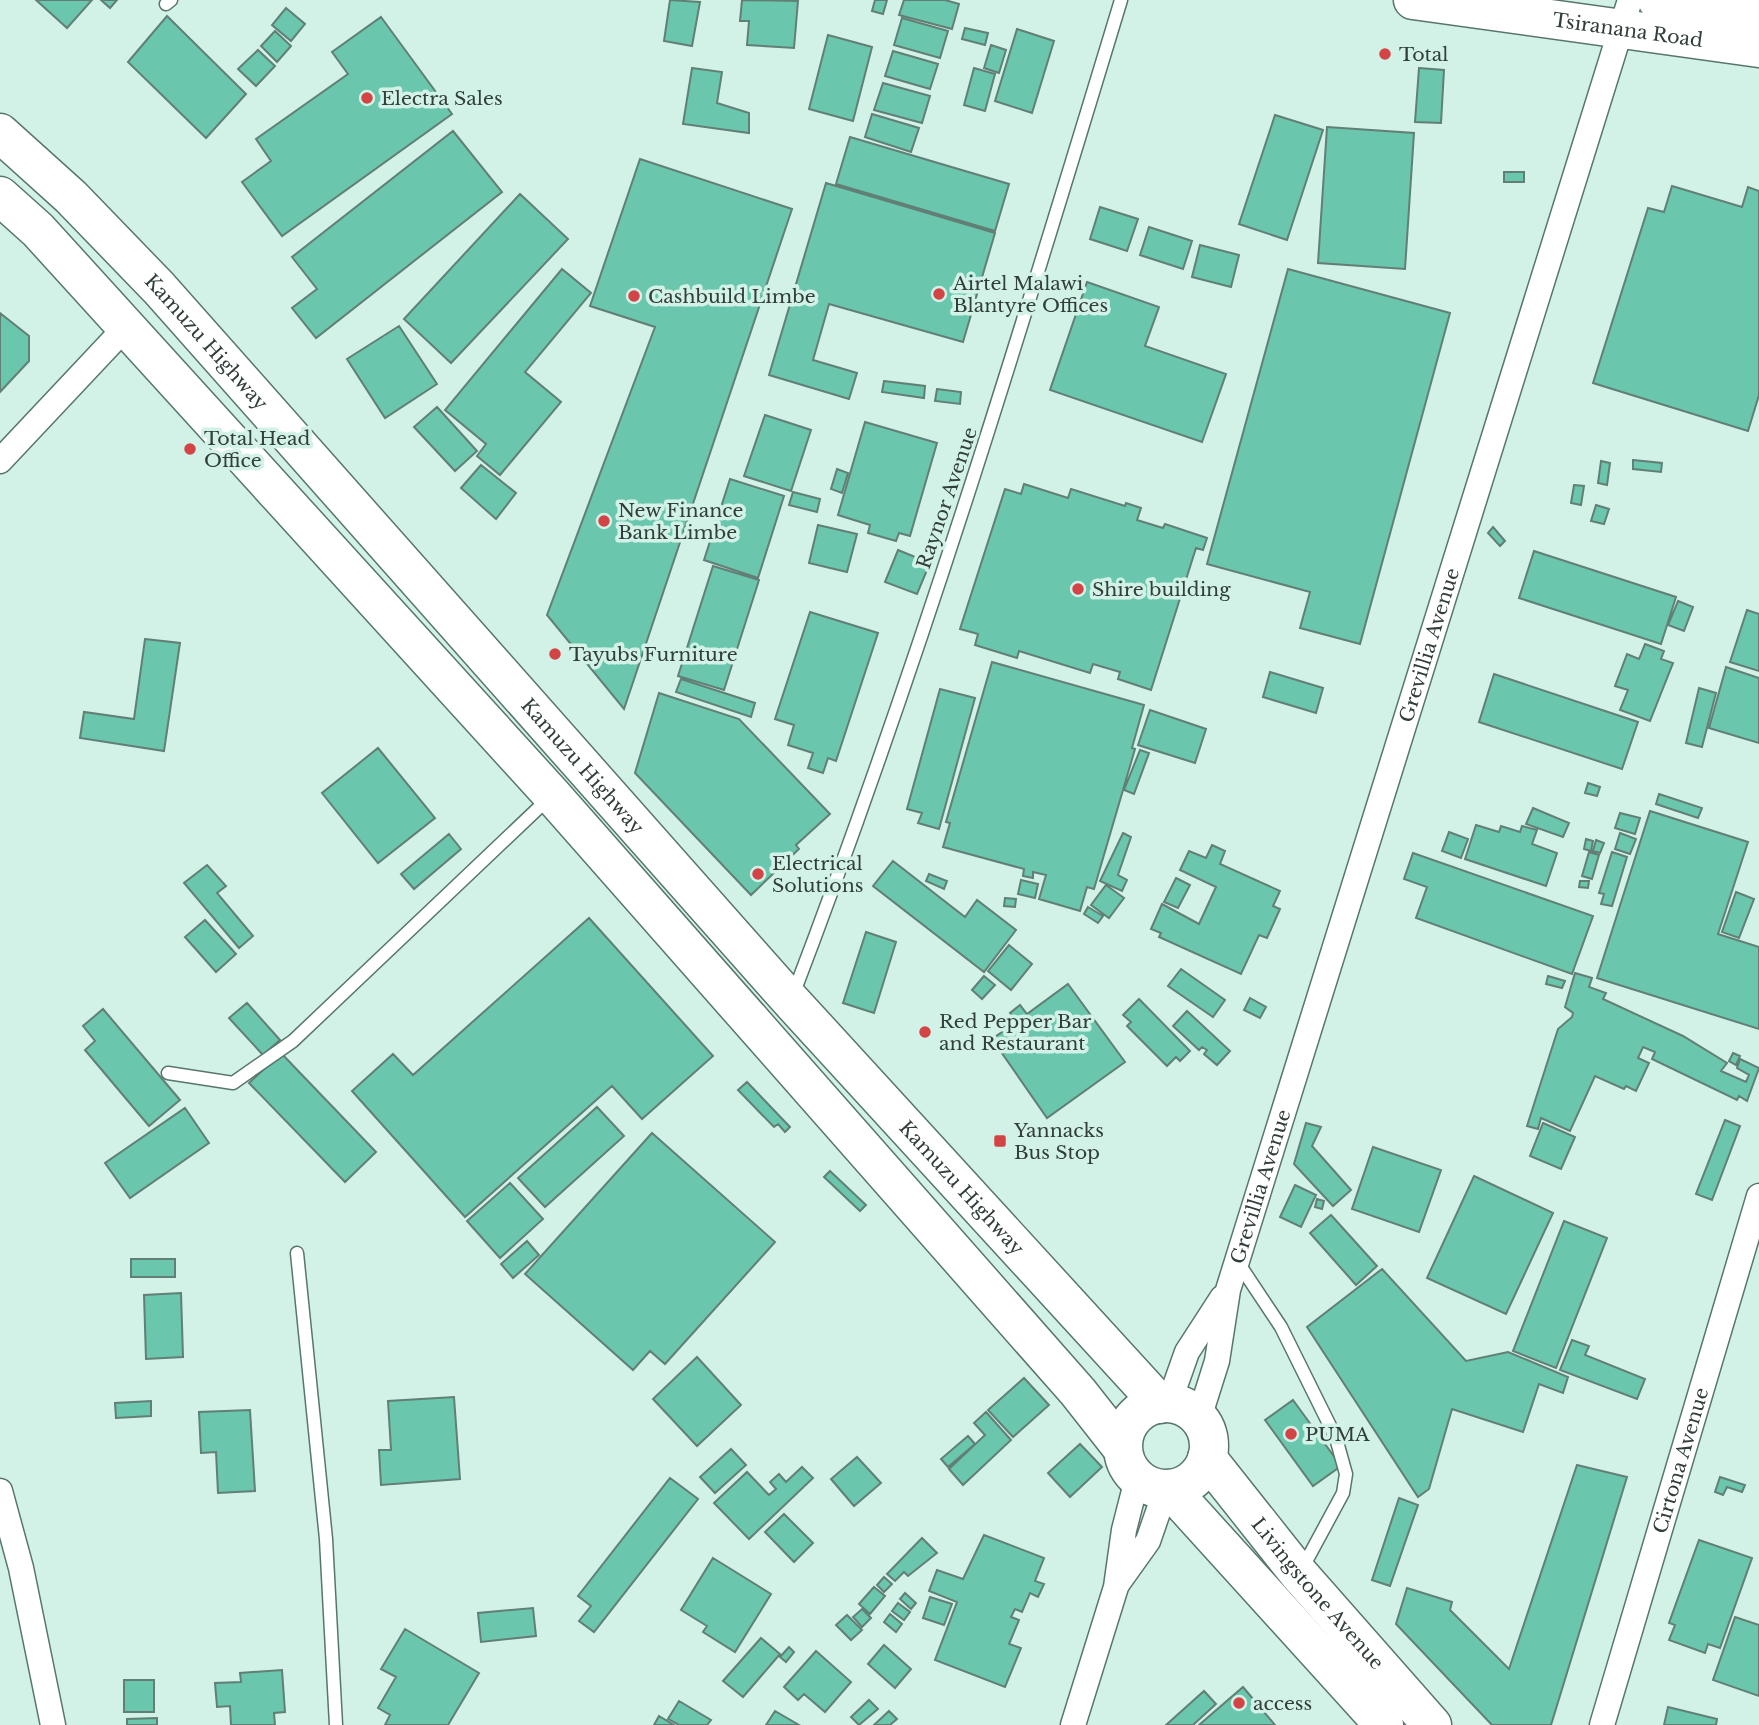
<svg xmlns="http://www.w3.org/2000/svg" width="1759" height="1725" viewBox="0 0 1759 1725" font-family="'Libre Baskerville',serif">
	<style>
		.building { fill: #6ac6ac; stroke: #627f76; stroke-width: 2 }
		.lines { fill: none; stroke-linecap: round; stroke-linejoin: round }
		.lane-casing { stroke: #59766c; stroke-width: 15 }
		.street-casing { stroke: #59766c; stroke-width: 27 }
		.highway-casing { stroke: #59766c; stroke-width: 41 }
		.lane { stroke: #fff; stroke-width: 12 }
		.street { stroke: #fff; stroke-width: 24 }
		.highway { stroke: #fff; stroke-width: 38 }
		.poi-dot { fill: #d34447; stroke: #d2f2e7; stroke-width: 2.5 }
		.labels { text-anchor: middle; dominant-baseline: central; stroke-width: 7; stroke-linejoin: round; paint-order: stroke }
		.street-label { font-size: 19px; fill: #313e3a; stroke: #d2f2e7 }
		.poi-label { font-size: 19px; fill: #313e3a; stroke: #d2f2e7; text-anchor: start }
	</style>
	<rect width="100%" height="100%" fill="#d2f2e7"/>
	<!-- building -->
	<path class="building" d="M36,0H92L67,28Z
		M101,0H117L110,8Z
		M670,0L700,2L692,46L664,41Z
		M742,0L798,1L794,48L747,45L749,21H740Z
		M875,0H887L883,14L872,11Z
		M904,0H945L959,4L952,29L899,15Z
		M286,8L305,24L291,41L272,25Z
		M167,16L246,94L206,138L128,62Z
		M381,17L452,114L282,236L242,182L271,161L256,139L348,74L332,52Z
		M902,18L948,31L940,58L894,45Z
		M965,28L988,33L985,45L962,39Z
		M1017,29L1054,41L1032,113L995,101Z
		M275,31L291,46L277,62L261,46Z
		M828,35L872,47L853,121L809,109Z
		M991,45L1006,50L999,73L984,68Z
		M258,50L275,66L256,86L238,69Z
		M893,51L938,64L930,89L885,76Z
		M692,68L722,72L717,103L749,113V133L683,124Z
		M974,68L995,74L985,111L964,105Z
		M1419,68L1444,70L1441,123L1415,122Z
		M883,83L930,96L922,123L874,110Z
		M872,114L919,128L911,152L865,137Z
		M1275,115L1323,130L1287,240L1239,224Z
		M1327,127L1414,133L1405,269L1318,263Z
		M453,131L502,192L316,338L292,308L317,289L292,257Z
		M850,137L1009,184L995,231L836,184Z
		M640,159L792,209L624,709L547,615L655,327L590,306Z
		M1504,172H1524V182H1504Z
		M826,183L995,233L963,342L829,304L813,360L857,373L849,399L769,375Z
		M1672,186L1742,207L1748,187L1759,191V395L1748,431L1593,383L1648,208L1664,212Z
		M520,194L568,239L451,363L404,319Z
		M1100,207L1138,219L1127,251L1090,239Z
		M1149,227L1192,241L1183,269L1140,255Z
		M1200,245L1239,255L1231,287L1192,277Z
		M562,269L591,293L525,372L561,402L500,475L477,456L486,444L445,410Z
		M1288,269L1450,313L1360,644L1300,628L1310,592L1207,564Z
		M1087,282L1159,307L1145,346L1226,374L1202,442L1050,390Z
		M0,313L29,336V361L0,392Z
		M399,326L437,384L385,418L347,359Z
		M884,381L925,386L924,398L882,392Z
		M937,389L961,392L960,404L935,401Z
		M437,407L477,451L455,471L414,427Z
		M765,415L811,430L791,491L744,476Z
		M865,422L937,443L910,536L899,533L896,541L868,533L870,525L838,515Z
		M1633,460L1662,463L1661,472L1633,469Z
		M1601,461L1610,463L1607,485L1598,483Z
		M481,465L516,493L496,519L461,488Z
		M837,469L848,473L842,493L831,489Z
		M730,479L784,496L758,578L704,560Z
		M1024,484L1068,498L1071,489L1125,506L1126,503L1141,508L1137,520L1163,528L1165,524L1207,538L1203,550L1196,548L1151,690L1118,679L1120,672L1093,664L1090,673L1019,651L1017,658L975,645L978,634L960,629L1005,489L1021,494Z
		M1574,485L1584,486L1581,505L1571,503Z
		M793,492L820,499L817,512L789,505Z
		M1596,505L1609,509L1604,524L1591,521Z
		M818,525L857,534L847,572L809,563Z
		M1493,527L1505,541L1500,546L1488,533Z
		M898,550L930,563L917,594L885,582Z
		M1534,551L1676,597L1661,644L1519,598Z
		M713,566L759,580L724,690L678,676Z
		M1678,601L1693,607L1684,631L1668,625Z
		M1747,610L1759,614V671L1730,662Z
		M810,612L878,633L836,761L828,758L823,773L808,768L813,753L788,745L794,725L775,719Z
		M145,639L180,643L164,751L80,738L84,712L134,719Z
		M1645,644L1664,651L1661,659L1673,663L1650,721L1620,710L1628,690L1615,686L1627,654L1639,659Z
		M992,662L1144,705L1132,748L1135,749L1094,889L1087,887L1080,911L1039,899L1046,875L1033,872V878L1023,876L1024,869L943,847L950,823L946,822Z
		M1726,667L1759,678V743L1709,728Z
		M1270,672L1323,688L1316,713L1263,697Z
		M1494,674L1638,722L1622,769L1479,722Z
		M681,679L755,703L751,717L676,692Z
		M1699,688L1716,693L1702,747L1686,743Z
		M940,689L975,698L939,829L918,823L922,813L907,809Z
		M659,693L739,719L830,814L796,845L799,849L751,895L635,773Z
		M1150,710L1206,729L1195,763L1138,745Z
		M378,748L435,818L378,863L322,793Z
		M1140,750L1149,753L1134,794L1124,790Z
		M1588,783L1600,787L1597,796L1585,793Z
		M1659,794L1702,808L1698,818L1656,804Z
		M1533,808L1569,823L1563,837L1526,824Z
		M1650,811L1748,842L1718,934L1759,947V1029L1597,978Z
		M1620,813L1640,818L1635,834L1615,828Z
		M1476,825L1499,832L1501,826L1520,832L1522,826L1537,830L1532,844L1557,853L1546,886L1465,859Z
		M1449,832L1468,839L1461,858L1442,851Z
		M1123,833L1131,837L1118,875L1127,880L1122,891L1100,881Z
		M1620,833L1636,839L1630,854L1615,849Z
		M449,834L461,849L414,889L401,874Z
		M1586,839L1593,841L1591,851L1584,849Z
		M1596,840L1604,843L1600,853L1593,851Z
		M1212,845L1225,851L1220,864L1280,891L1273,906L1280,909L1267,938L1259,935L1241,974L1159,937L1161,933L1151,929L1162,904L1199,924L1216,887L1180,870L1189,851L1206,858Z
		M1589,852L1599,855L1592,879L1582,876Z
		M1612,852L1627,857L1612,906L1601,904L1604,894L1599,893Z
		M1413,853L1593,916L1572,974L1416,918L1427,887L1404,879Z
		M893,861L965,917L977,900L1016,930L984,972L873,886Z
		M207,865L226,886L217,893L253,936L239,948L184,883Z
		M929,874L947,881L944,889L926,881Z
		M1176,878L1190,885L1178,908L1164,902Z
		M1021,880L1038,884L1035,898L1018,894Z
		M1580,881H1589L1588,888L1579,887Z
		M1106,885L1124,898L1109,918L1091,905Z
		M1736,892L1754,899L1739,938L1722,932Z
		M1005,898L1016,899L1015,907L1004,906Z
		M1088,907L1103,916L1098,923L1084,914Z
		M589,918L713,1056L642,1119L612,1086L465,1217L352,1091L393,1054L413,1075Z
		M205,920L236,954L216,972L185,937Z
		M866,932L896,942L874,1013L843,1003Z
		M1009,945L1032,964L1011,990L988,971Z
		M1181,969L1225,1000L1213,1017L1168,986Z
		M1575,973L1592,978L1589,987L1606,993L1603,999L1683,1036L1727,1063L1721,1071L1746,1082L1749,1075L1737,1068L1740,1059L1759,1068L1747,1101L1739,1096L1737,1100L1652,1059L1655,1052L1643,1047L1638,1058L1649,1063L1636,1091L1626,1086L1624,1089L1595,1076L1570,1131L1541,1118L1538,1129L1527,1126L1558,1029L1572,1017L1573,1013L1565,1007Z
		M984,976L995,985L982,999L972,990Z
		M1548,976L1565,981L1562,988L1546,984Z
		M1068,984L1125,1062L1047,1118L992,1039L1016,1022L1010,1013L1020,1005L1027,1014Z
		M1250,998L1266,1007L1260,1018L1244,1010Z
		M1139,999L1190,1051L1180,1061L1176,1057L1167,1066L1127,1026L1131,1022L1123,1015Z
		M247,1003L280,1040L263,1055L229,1018Z
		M103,1009L180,1100L149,1126L85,1050L95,1041L83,1026Z
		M1187,1011L1230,1051L1217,1065L1204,1054L1207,1050L1202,1047L1199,1050L1173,1026Z
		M281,1053L376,1152L345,1182L249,1083Z
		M1733,1053L1740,1056L1736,1065L1729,1061Z
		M747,1082L790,1127L785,1132L778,1124L774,1127L738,1090Z
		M597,1107L624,1136L545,1207L518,1178Z
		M185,1108L209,1143L130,1198L105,1163Z
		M1725,1120L1740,1126L1712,1200L1696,1194Z
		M1306,1123L1321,1127L1312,1146L1351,1190L1333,1206L1294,1164Z
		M1543,1123L1575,1137L1561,1169L1530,1156Z
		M652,1133L775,1242L665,1364L650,1351L633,1370L525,1274Z
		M1373,1147L1441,1170L1419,1232L1352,1209Z
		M830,1171L866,1205L860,1211L824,1177Z
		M1474,1176L1553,1213L1506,1314L1427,1278Z
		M510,1183L543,1219L500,1258L467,1221Z
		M1295,1185L1316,1195L1301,1227L1280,1217Z
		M1317,1199L1324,1201L1322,1209L1315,1207Z
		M1331,1215L1377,1266L1356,1285L1310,1233Z
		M1564,1221L1607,1238L1556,1368L1513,1351Z
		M527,1241L539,1255L513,1278L501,1264Z
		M131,1259H175V1277H131Z
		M1382,1269L1466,1361L1508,1352L1568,1377L1563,1393L1539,1384L1523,1432L1452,1409L1429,1489L1418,1497L1307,1327Z
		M181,1293L183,1357L146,1359L144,1295Z
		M1572,1340L1589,1346L1585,1355L1645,1379L1637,1399L1560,1370Z
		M697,1357L741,1405L697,1446L653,1399Z
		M1024,1378L1049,1405L1013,1437L988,1410Z
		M454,1397L460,1479L381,1485L379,1450H391L388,1401Z
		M1293,1400L1341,1466L1313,1486L1265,1420Z
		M151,1401V1416L116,1418L115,1403Z
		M250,1410L255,1491L218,1493L216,1452L201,1453L199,1412Z
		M986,1412L1011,1440L963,1485L949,1469L985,1435L974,1423Z
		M968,1436L975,1444L948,1467L941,1459Z
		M1080,1444L1102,1467L1070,1497L1048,1473Z
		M731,1449L746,1465L715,1493L700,1477Z
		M857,1457L881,1483L854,1506L831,1479Z
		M1577,1465L1627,1477L1551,1725H1492L1396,1624L1407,1588L1452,1602L1450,1610L1509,1669Z
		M802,1467L813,1478L749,1539L714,1503L747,1472L769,1495L776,1489L770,1482L779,1474L786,1482Z
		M1720,1477L1745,1485L1742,1492L1727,1487L1723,1495L1715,1492Z
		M670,1478L698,1499L594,1632L579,1621L591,1606L578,1596Z
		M1399,1498L1418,1505L1390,1586L1372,1580Z
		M784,1514L813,1543L794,1562L765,1532Z
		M984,1535L1044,1558L1035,1581L1044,1584L1038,1597L1030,1593L1022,1612L1015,1609L1011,1617L1019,1620L1009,1644L1021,1648L1005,1687L935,1660L957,1602L929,1591L937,1570L963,1579Z
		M922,1538L937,1553L908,1576L904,1572L895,1581L887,1574Z
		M1699,1540L1752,1558L1720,1648L1708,1644L1705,1653L1669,1640L1675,1625L1669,1623Z
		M713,1558L771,1594L735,1652L703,1632L707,1626L681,1610Z
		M884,1577L892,1584L884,1592L877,1585Z
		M874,1587L885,1596L870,1614L859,1604Z
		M905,1593L916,1603L911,1609L900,1599Z
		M930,1597L952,1604L944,1625L923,1618Z
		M898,1603L910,1612L904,1620L892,1611Z
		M533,1608L536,1636L481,1642L478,1613Z
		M862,1609L871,1618L862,1627L853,1617Z
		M890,1614L902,1624L896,1632L884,1622Z
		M847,1615L862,1630L851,1640L836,1625Z
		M1735,1617L1759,1625V1696L1713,1680Z
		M405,1629L479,1673L448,1725H385L390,1715L378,1708L396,1677L381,1669Z
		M761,1638L780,1654L743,1697L723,1681Z
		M884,1645L911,1669L895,1688L868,1664Z
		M789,1647L794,1652L786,1662L780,1657Z
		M816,1651L851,1682L825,1712L804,1694L798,1700L784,1687Z
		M282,1670L285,1712L274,1713L275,1725H231L230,1706L217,1707L215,1683L241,1682L240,1673Z
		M124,1680H154V1712H124Z
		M1243,1687L1275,1725H1199Z
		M1204,1691L1216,1704L1193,1725H1166Z
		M869,1700L878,1709L859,1725L851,1717Z
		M679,1701L711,1720L707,1725H679L668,1719Z
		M1668,1707L1717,1719L1716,1725H1664Z
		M775,1711L799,1725H766Z
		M889,1711L897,1719L890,1725H874Z
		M659,1716L674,1725H654Z
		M157,1718V1725H127V1719Z"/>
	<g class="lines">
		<defs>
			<path id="lane" d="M166,4L171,0
				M793,995C918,668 1020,334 1121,0
				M168,1073L233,1083L293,1041L549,798
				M297,1253L326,1539L336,1725
				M1237,1261L1281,1327L1336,1438L1346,1474L1343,1493L1302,1569"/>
			<g id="street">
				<path d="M0,461L126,327"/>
				<path d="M1169,1403L1187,1352L1222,1298"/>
				<path id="s1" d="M1199,1418L1217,1361L1228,1290L1630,0"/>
				<path d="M0,1491L21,1568L53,1725"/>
				<path d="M1118,1583L1148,1541L1166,1489"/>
				<path d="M1073,1725L1116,1587L1124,1530L1137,1479"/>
				<path id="s2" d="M1602,1725L1759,1196"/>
			</g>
			<g id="highway">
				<path id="s3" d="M1413,0L1759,48"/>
				<path d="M1657,0L1759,13"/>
				<path id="s4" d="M0,133L71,197L159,288L791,1001L1160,1404"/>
				<path d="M0,196L38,230L552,795L1078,1392L1122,1448"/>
				<circle cx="1166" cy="1446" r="43"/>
				<path id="s5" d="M1207,1458L1299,1574L1432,1725"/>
				<path d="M1170,1489L1384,1725"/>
			</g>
		</defs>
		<!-- lane casing -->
		<use href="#lane" class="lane-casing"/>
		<!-- street casing -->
		<use href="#street" class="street-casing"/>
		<!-- highway casing -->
		<use href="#highway" class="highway-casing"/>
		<!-- lane -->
		<use href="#lane" class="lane"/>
		<!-- street -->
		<use href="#street" class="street"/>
		<!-- highway -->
		<use href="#highway" class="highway"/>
	</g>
	<!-- markers -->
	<g class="poi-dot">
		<circle cx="1385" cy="54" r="7"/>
		<circle cx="367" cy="98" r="7"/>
		<circle cx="939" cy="294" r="7"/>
		<circle cx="634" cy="296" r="7"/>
		<circle cx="190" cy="449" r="7"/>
		<circle cx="604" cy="521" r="7"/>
		<circle cx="1078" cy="589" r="7"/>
		<circle cx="555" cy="654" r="7"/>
		<circle cx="758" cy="874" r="7"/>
		<circle cx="925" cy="1032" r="7"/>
		<rect x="993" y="1134" width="14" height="14" rx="3.5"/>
		<circle cx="1291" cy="1434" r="7"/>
		<circle cx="1239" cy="1703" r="7"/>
	</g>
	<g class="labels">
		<!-- street labels -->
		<g class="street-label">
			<text stroke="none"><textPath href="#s3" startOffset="217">Tsiranana Road</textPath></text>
			<text stroke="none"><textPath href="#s4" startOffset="294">Kamuzu Highway</textPath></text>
			<text transform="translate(947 498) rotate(-71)">Raynor Avenue</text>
			<text stroke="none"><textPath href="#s1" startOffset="807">Grevillia Avenue</textPath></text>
			<text stroke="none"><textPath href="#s4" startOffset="861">Kamuzu Highway</textPath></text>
			<text stroke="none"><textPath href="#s1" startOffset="240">Grevillia Avenue</textPath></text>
			<text stroke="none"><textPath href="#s4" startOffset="1428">Kamuzu Highway</textPath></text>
			<text stroke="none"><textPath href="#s2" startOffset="276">Cirtona Avenue</textPath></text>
			<text stroke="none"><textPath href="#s5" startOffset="175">Livingstone Avenue</textPath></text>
		</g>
		<!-- poi labels -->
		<g class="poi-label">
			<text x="1399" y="54">Total</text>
			<text x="381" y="98">Electra Sales</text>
			<text x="953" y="283">Airtel Malawi<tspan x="953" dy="22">Blantyre Offices</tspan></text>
			<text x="648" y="296">Cashbuild Limbe</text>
			<text x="204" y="438">Total Head<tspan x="204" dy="22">Office</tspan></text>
			<text x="618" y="510">New Finance<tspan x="618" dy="22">Bank Limbe</tspan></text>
			<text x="1092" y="589">Shire building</text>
			<text x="569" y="654">Tayubs Furniture</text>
			<text x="772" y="863">Electrical<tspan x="772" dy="22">Solutions</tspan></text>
			<text x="939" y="1021">Red Pepper Bar<tspan x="939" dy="22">and Restaurant</tspan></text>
			<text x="1014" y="1130">Yannacks<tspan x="1014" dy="22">Bus Stop</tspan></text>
			<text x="1305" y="1434">PUMA</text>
			<text x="1253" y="1703">access</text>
		</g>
	</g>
</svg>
